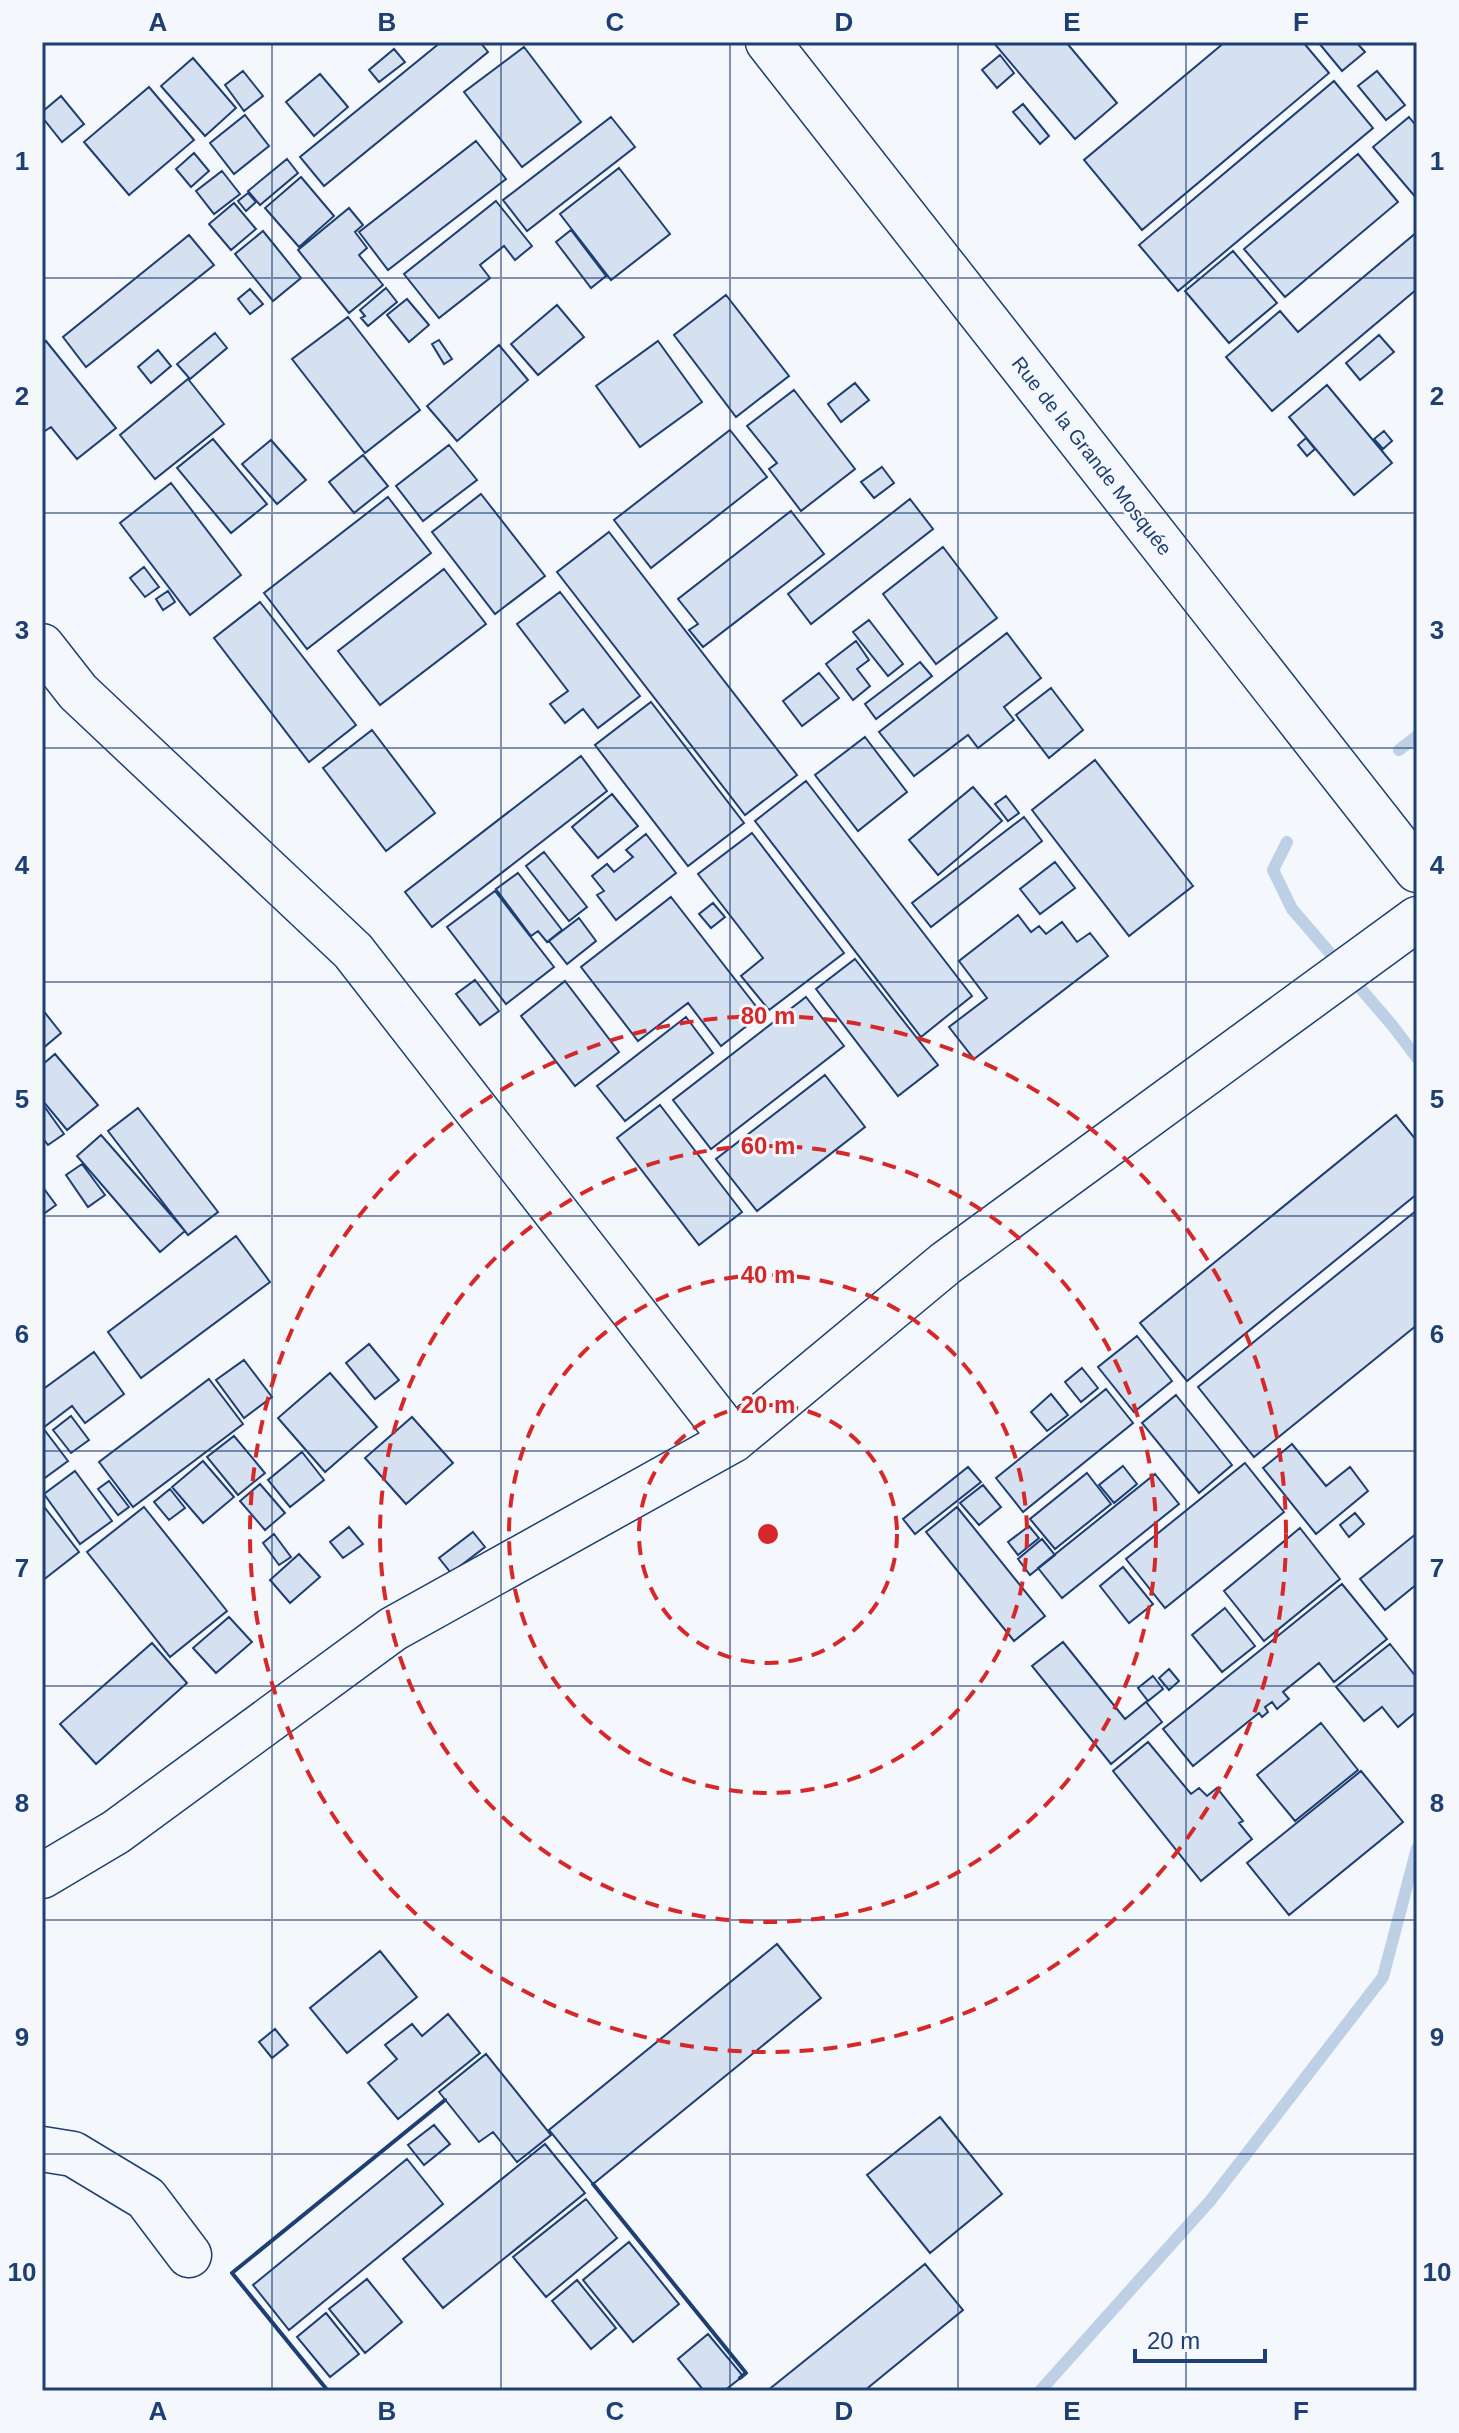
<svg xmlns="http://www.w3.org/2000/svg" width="1459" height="2433" viewBox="0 0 1459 2433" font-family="Helvetica,sans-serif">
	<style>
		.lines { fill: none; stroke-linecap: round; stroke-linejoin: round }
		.stream { stroke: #bed0e5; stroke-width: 12 }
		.building { fill: #d5e0f0; stroke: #1d3f73; stroke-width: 2 }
		.minor-casing { stroke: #1d3f73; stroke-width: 47 }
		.minor { stroke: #f4f7fb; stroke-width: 44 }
		.wall { stroke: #1d3f73; stroke-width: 4 }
		.grid { fill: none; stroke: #1d3f73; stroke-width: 2; stroke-opacity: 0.55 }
		.ring { fill: none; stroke: #d62828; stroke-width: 4; stroke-dasharray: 14 10 }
		.labels { text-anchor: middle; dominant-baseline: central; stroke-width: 6; stroke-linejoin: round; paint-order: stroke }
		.street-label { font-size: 20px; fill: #1d3f73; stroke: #f4f7fb }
		.centre { fill: #d62828; stroke: #f4f7fb; stroke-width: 4 }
		.ring-label { font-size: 24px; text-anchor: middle; font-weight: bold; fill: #d62828; stroke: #f4f7fb; stroke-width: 6; stroke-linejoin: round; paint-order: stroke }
		.neatline { fill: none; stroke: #1d3f73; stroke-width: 3 }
		.grid-label { font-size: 26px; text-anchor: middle; font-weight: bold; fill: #1d3f73 }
	</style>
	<rect width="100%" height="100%" fill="#f4f7fb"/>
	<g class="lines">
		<!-- stream -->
		<path class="stream" d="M1399,750L1417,736
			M1287,842L1273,870L1292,909L1392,1025L1417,1058
			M1040,2391L1210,2201L1383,1977L1417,1848"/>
	</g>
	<!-- building -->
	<path class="building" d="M441,42H480L488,52L324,186L300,157Z
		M993,42H1066L1117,103L1075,139Z
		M1225,42H1303L1329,73L1142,230L1084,160Z
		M1318,42H1356L1365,52L1342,71Z
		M524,47L581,122L522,167L464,92Z
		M394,49L405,62L379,82L369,70Z
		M1000,55L1014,73L997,88L982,70Z
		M193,58L236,108L205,136L161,86Z
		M243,71L263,96L244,111L225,85Z
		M1377,71L1405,105L1386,120L1358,86Z
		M320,74L348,107L314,136L286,102Z
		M1334,81L1373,128L1178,291L1139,245Z
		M149,87L194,140L129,195L84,142Z
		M61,96L84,124L62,142L42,117V112Z
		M1023,104L1049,136L1040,144L1013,112Z
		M245,115L269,146L234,174L210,143Z
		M611,117L635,147L527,231L503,200Z
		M1409,117L1417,127V199L1373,147Z
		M476,141L506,179L388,270L359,232Z
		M194,153L209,171L191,187L176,169Z
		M1358,154L1398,202L1285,297L1244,249Z
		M287,159L298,173L260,205L248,191Z
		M619,168L670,234L611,280L560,214Z
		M222,171L240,194L214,214L196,191Z
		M301,177L334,216L299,247L265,208Z
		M248,193L256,202L246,211L238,201Z
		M496,201L532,246L515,260L504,246L480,265L490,278L439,318L404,274Z
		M234,203L256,229L231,250L209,224Z
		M349,208L363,225L355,232L367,248L359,255L383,285L349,313L298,250Z
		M571,230L606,276L591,288L556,242Z
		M263,231L301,278L273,301L235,254Z
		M1417,232V289L1272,411L1226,357L1280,311L1298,332Z
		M189,235L214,265L86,367L63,337Z
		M1233,251L1277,303L1229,343L1185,291Z
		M386,288L397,302L368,326L361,318L365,316L360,310Z
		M250,289L263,304L250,314L238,299Z
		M726,295L789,376L736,417L674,335Z
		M407,299L429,325L409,342L387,315Z
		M557,305L584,337L538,375L511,344Z
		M348,317L420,410L365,453L292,359Z
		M215,333L227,348L190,379L177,364Z
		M1379,335L1394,352L1360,380L1346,363Z
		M439,340L452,359L444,364L432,344Z
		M46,341L116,428L77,459L51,427L42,433V344Z
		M658,341L702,402L640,447L596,386Z
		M499,345L528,380L457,441L427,406Z
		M158,350L171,366L151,383L138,367Z
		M188,379L224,424L155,479L120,435Z
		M855,383L869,400L841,422L828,404Z
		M1327,385L1392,463L1354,495L1289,417Z
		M794,390L855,469L801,511L769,469L777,463L747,426Z
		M730,430L767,477L651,568L614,520Z
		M1384,431L1392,441L1383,449L1374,439Z
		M1306,438L1315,449L1307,456L1298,445Z
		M213,439L267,504L231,533L177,468Z
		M271,440L306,480L277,504L242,464Z
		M449,445L477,480L423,521L396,486Z
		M363,455L388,486L354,513L329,482Z
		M882,467L894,483L874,498L861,482Z
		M171,483L241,575L190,615L120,523Z
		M481,494L545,576L495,614L432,532Z
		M388,497L431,553L307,649L264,593Z
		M910,499L933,529L811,624L788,594Z
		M791,511L824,554L703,647L689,630L698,624L678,599Z
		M609,532L797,775L745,815L557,572Z
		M943,547L997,618L936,664L883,594Z
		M144,567L159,587L145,597L130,578Z
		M444,569L486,624L380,705L338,651Z
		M168,591L175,602L163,610L156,599Z
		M560,592L640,696L598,728L583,709L565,723L550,704L568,691L517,624Z
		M260,602L356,725L309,762L214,638Z
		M869,620L903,664L888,676L853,632Z
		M1007,633L1041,678L1004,707L1014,720L978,748L968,735L914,776L879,732Z
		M856,641L869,660L857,669L870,686L853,700L826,664Z
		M920,662L932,676L876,719L865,704Z
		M819,673L839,698L802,726L783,701Z
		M1051,688L1083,730L1049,758L1016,715Z
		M651,702L744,823L688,866L595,745Z
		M372,730L435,813L386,851L323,768Z
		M865,737L907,792L858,831L815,775Z
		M581,756L607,791L432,927L405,892Z
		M1095,760L1193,886L1129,936L1032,810Z
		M806,781L972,996L921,1037L755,821Z
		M973,787L1002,821L938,875L909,840Z
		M612,794L638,826L598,858L572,827Z
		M1006,796L1019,813L1008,821L995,804Z
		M1024,817L1042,841L931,927L912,903Z
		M752,833L844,953L769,1010L741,976L763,958L698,874Z
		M646,834L676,873L616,920L597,895L604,891L592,876L607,864L614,872L633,857L626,850Z
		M544,852L587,907L569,921L526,866Z
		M1055,862L1075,888L1040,914L1020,889Z
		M518,873L562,930L547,942L538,931L531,936L496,889Z
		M495,891L554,967L506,1004L447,927Z
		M671,897L762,1014L721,1046L688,1003L638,1041L581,967Z
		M713,903L725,917L711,928L699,914Z
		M1018,915L1031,932L1039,926L1046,934L1062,922L1077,942L1090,933L1108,956L974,1059L949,1027L987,998L959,961Z
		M579,918L596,941L567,964L549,941Z
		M855,959L938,1065L898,1096L816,989Z
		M475,980L499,1011L480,1025L456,994Z
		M565,981L619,1052L575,1086L521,1016Z
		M806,997L844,1046L711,1149L673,1100Z
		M42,1009L61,1033L42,1049Z
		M686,1017L713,1053L625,1121L597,1086Z
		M55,1054L98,1105L67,1130L42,1100V1065Z
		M825,1075L865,1127L757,1211L716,1159Z
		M660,1105L742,1212L699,1245L617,1138Z
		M44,1106L64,1134L48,1145L42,1137Z
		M138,1108L218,1212L188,1235L108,1131Z
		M1396,1115L1417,1141V1194L1187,1381L1140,1323Z
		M101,1135L185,1231L160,1252L77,1156Z
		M82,1164L105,1195L88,1207L66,1175Z
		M42,1186L56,1205L42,1215Z
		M1417,1210V1325L1254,1457L1198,1387Z
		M236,1236L270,1282L141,1378L108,1332Z
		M1137,1336L1172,1381L1134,1412L1098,1367Z
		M369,1344L399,1380L375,1399L346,1363Z
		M94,1352L124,1394L85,1423L72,1406L43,1428L68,1461L42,1480V1390Z
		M244,1360L272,1397L244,1418L216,1380Z
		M1082,1368L1098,1388L1081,1402L1065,1382Z
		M330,1373L377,1427L325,1472L278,1418Z
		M209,1379L243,1424L133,1507L99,1462Z
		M1106,1389L1133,1423L1023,1512L996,1478Z
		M1051,1394L1068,1415L1047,1431L1031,1412Z
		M1176,1395L1232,1465L1199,1493L1142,1423Z
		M71,1416L89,1440L71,1453L53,1430Z
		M412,1417L453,1463L406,1504L365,1458Z
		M234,1436L265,1473L238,1495L207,1457Z
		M1292,1444L1326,1486L1350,1467L1368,1491L1316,1534L1263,1468Z
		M302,1452L324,1480L290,1507L268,1480Z
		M203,1461L234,1497L203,1523L172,1487Z
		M1245,1463L1284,1512L1165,1608L1126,1559Z
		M1123,1466L1137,1484L1114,1503L1099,1485Z
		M968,1467L981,1482L915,1534L903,1519Z
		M75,1471L112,1521L80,1544L44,1494Z
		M1087,1473L1111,1504L1055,1549L1030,1519Z
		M1155,1474L1179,1504L1062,1598L1038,1568Z
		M109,1481L129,1507L118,1515L98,1489Z
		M260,1484L285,1513L265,1530L240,1501Z
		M983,1485L1001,1507L979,1525L960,1503Z
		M170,1489L185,1508L169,1520L154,1502Z
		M42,1504L79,1552L42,1581Z
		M144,1507L227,1611L170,1657L87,1552Z
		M957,1507L1045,1616L1014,1641L926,1532Z
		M1355,1513L1364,1524L1349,1537L1340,1525Z
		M1029,1526L1039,1538L1018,1555L1008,1542Z
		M349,1527L363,1544L343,1558L330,1542Z
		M1300,1528L1340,1579L1264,1641L1224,1591Z
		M473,1532L485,1547L451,1573L439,1558Z
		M1417,1533V1584L1385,1610L1360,1579Z
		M274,1534L291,1557L279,1565L263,1543Z
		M1042,1539L1055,1555L1030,1575L1018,1559Z
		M299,1554L320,1577L290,1603L270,1580Z
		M1123,1567L1153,1604L1129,1623L1100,1586Z
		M1342,1584L1387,1639L1334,1682L1319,1663L1283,1692L1289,1699L1277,1709L1272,1702L1265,1707L1268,1712L1262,1717L1259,1713L1193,1766L1163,1729Z
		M1225,1608L1255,1646L1222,1672L1192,1635Z
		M229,1617L252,1642L216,1673L193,1648Z
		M1063,1642L1125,1719L1146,1702L1162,1722L1111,1764L1032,1666Z
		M152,1643L187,1683L96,1764L60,1724Z
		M1390,1644L1417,1678V1711L1398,1727L1382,1707L1364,1721L1336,1687Z
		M1169,1669L1179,1681L1169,1690L1159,1678Z
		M1153,1676L1163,1689L1148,1701L1138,1688Z
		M1321,1723L1358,1770L1295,1821L1257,1775Z
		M1148,1742L1191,1794L1199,1788L1207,1796L1217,1788L1243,1821L1239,1823L1252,1839L1201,1881L1113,1771Z
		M1361,1771L1403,1822L1289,1915L1247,1863Z
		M777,1944L821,1998L593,2184L549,2130Z
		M380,1951L417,1997L347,2053L310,2008Z
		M448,2014L480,2053L398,2119L368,2083L397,2059L385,2045L412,2024L422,2036Z
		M275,2029L288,2045L272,2058L259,2042Z
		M486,2054L551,2135L517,2162L493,2132L479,2142L439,2092Z
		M940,2117L1002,2194L930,2253L867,2175Z
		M434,2125L450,2144L424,2165L408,2145Z
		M545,2144L585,2193L443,2308L403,2259Z
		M407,2159L443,2204L289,2330L253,2285Z
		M586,2199L617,2238L546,2297L513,2257Z
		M629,2242L679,2304L633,2342L583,2280Z
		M925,2264L963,2310L864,2391H767Z
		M367,2279L402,2322L365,2353L329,2309Z
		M577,2280L616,2328L591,2349L552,2301Z
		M326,2313L359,2354L330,2377L297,2337Z
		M708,2334L743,2376L724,2391H704L678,2359Z"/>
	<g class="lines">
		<defs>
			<path id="minor" d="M768,42L1417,870
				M42,646L78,692L353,951L733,1440
				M42,1876L116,1832L393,1629L733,1440L946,1263L1417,919
				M42,2149L73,2154L146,2198L189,2255"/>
		</defs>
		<!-- minor casing -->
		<use href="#minor" class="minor-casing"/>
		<!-- minor -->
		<use href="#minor" class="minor"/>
		<!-- wall -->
		<path class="wall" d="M593,2184L746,2373L740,2378
			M328,2391L232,2273L445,2100"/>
	</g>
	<!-- grid -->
	<path class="grid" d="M272,42V2391M501,42V2391M730,42V2391M958,42V2391M1186,42V2391M42,278H1417M42,513H1417M42,748H1417M42,982H1417M42,1216H1417M42,1451H1417M42,1686H1417M42,1920H1417M42,2154H1417"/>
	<!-- distance rings -->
	<g class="ring">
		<circle cx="768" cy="1534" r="129"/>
		<circle cx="768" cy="1534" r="259"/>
		<circle cx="768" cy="1534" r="388"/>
		<circle cx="768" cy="1534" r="518"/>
	</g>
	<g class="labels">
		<!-- street labels -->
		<g class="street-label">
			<text transform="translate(1092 456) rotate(52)">Rue de la Grande Mosquée</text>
		</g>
	</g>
	<circle cx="768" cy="1534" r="12" class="centre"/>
	<g class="ring-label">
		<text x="768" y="1024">80 m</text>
		<text x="768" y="1154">60 m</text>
		<text x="768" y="1283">40 m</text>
		<text x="768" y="1413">20 m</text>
	</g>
	<!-- border -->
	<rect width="1459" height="2433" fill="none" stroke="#f4f7fb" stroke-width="88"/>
	<!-- scale -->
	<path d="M1135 2349v12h130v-12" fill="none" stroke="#1d3f73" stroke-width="4"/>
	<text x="1147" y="2349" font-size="24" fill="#1d3f73" stroke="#f4f7fb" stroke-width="6" paint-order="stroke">20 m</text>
	<rect x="44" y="44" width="1371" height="2345" class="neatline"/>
	<g class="grid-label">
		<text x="158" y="31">A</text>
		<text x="387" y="31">B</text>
		<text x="615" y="31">C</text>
		<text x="844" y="31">D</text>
		<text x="1072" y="31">E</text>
		<text x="1301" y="31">F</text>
		<text x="22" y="170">1</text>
		<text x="1437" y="170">1</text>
		<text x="22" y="405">2</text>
		<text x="1437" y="405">2</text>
		<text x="22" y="639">3</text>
		<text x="1437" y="639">3</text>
		<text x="22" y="874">4</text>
		<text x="1437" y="874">4</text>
		<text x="22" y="1108">5</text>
		<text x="1437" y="1108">5</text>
		<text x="22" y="1343">6</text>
		<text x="1437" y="1343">6</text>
		<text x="22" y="1577">7</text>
		<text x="1437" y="1577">7</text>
		<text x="22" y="1812">8</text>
		<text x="1437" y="1812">8</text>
		<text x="22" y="2046">9</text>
		<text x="1437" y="2046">9</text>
		<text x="22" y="2281">10</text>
		<text x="1437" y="2281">10</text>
		<text x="158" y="2420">A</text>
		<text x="387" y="2420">B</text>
		<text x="615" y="2420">C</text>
		<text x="844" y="2420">D</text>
		<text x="1072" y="2420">E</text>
		<text x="1301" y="2420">F</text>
	</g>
</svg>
